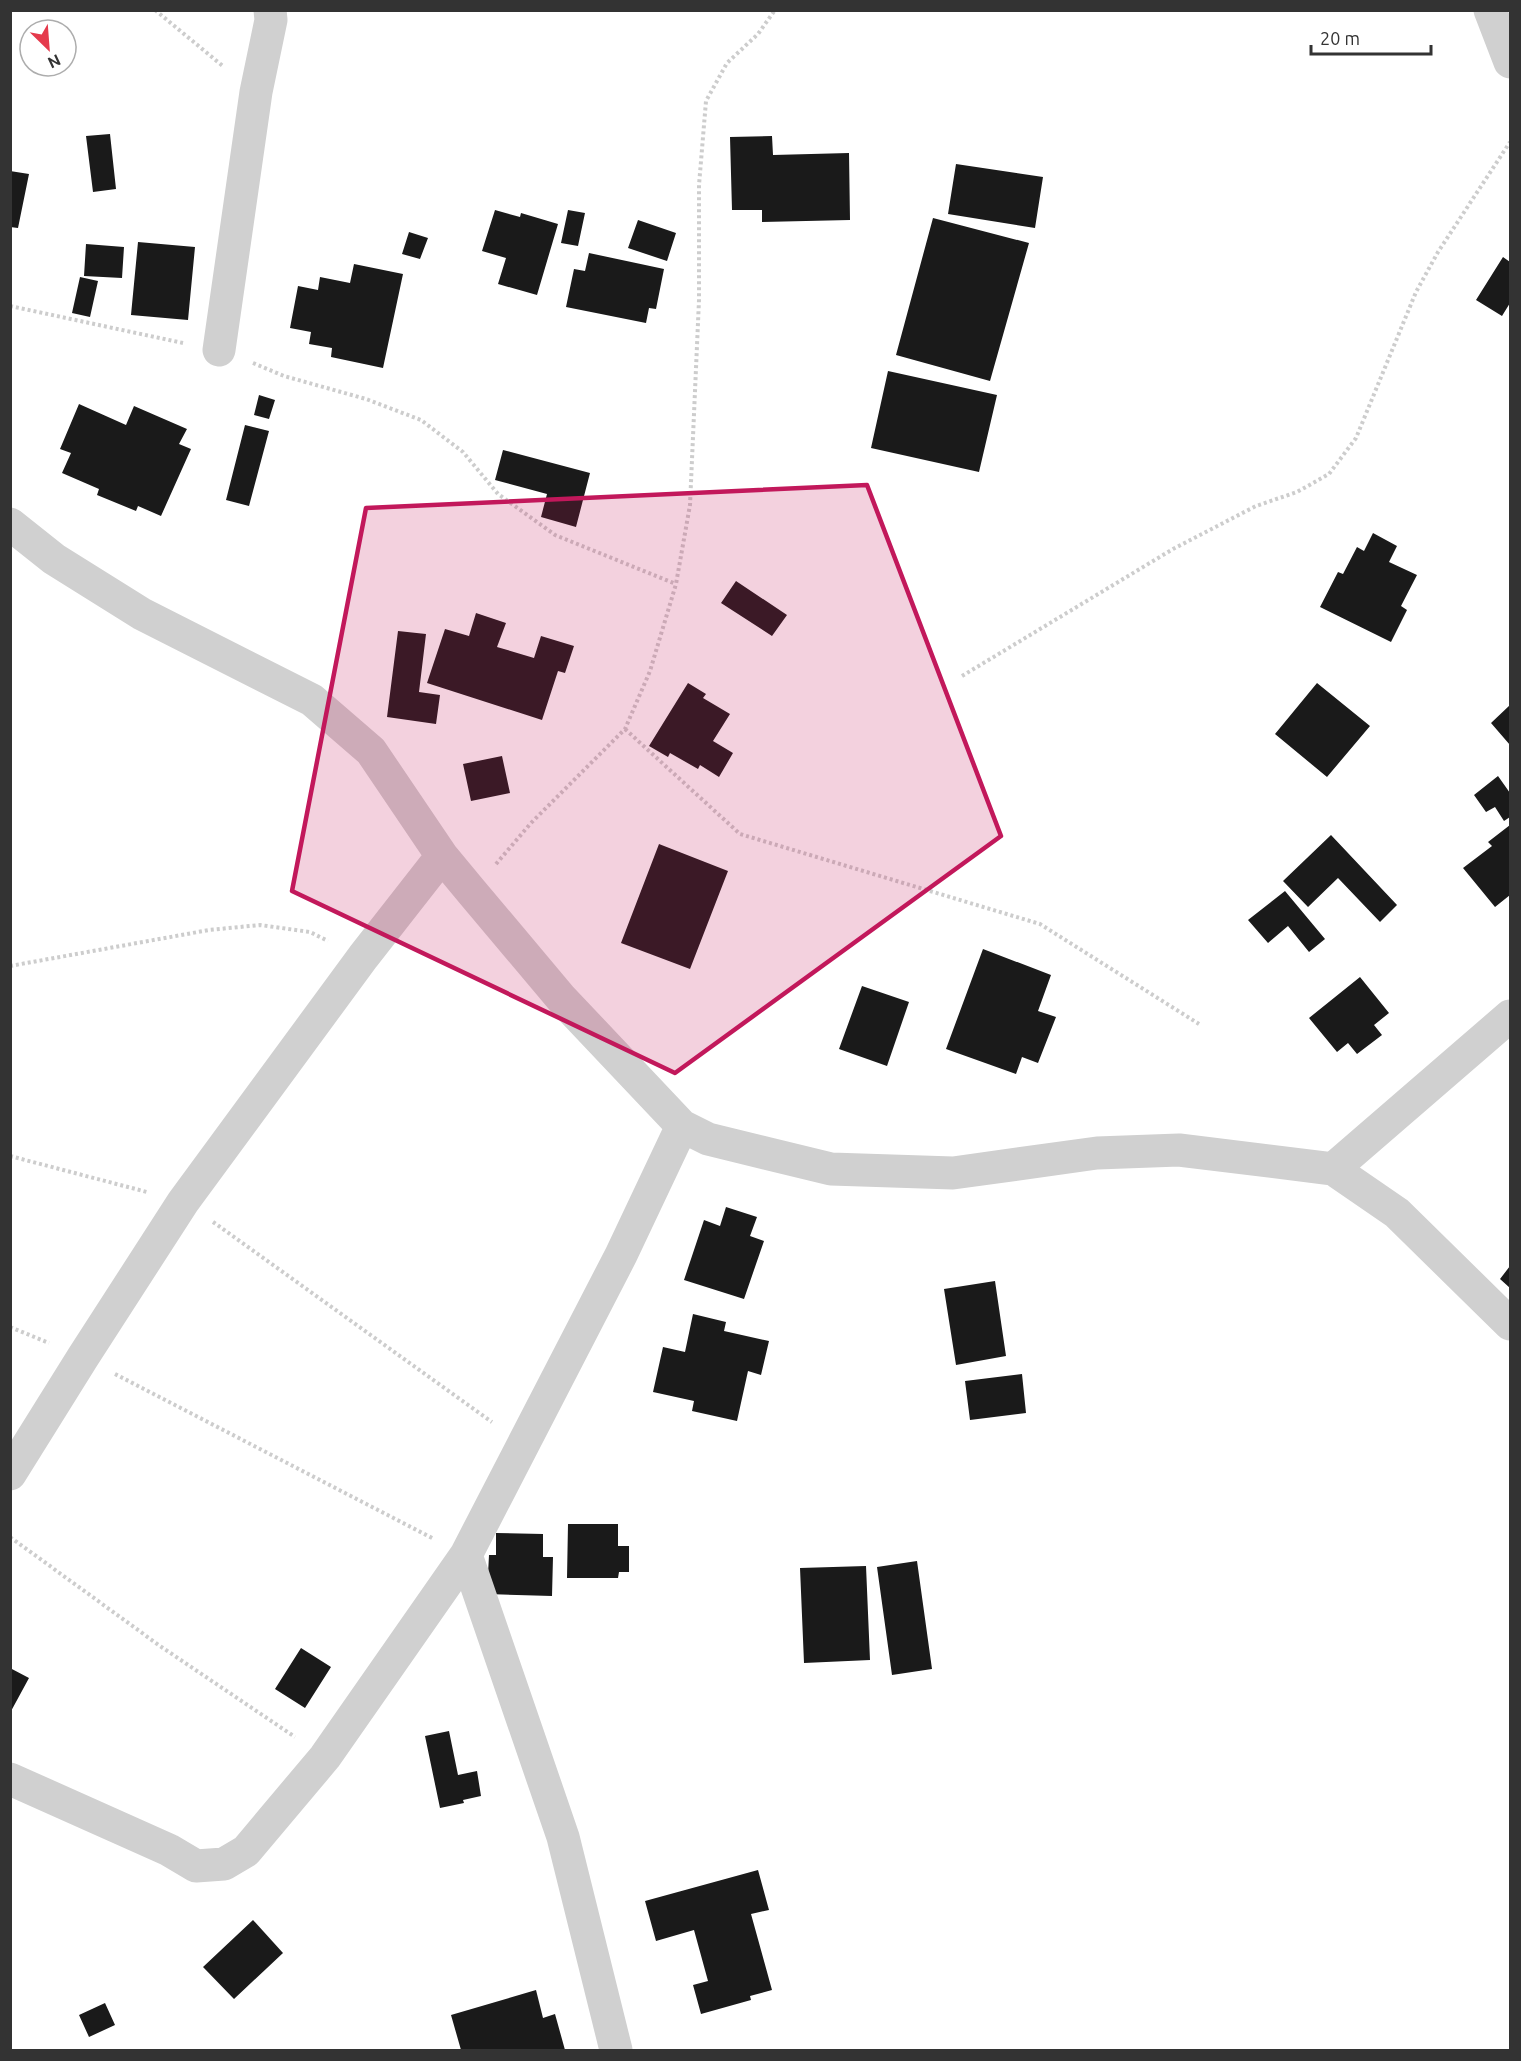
<svg xmlns="http://www.w3.org/2000/svg" width="1521" height="2061" viewBox="0 0 1521 2061" font-family="Ubuntu,sans-serif">
	<style>
		.building { fill: #1a1a1a }
		.lines { fill: none; stroke-linecap: round; stroke-linejoin: round }
		.path { stroke: #cdcdcd; stroke-width: 4; stroke-dasharray: 3 3; stroke-linecap: butt }
		.minor { stroke: #d0d0d0; stroke-width: 33 }
		.marked { fill: #c2185b; fill-opacity: 0.2; stroke: #c2185b; stroke-width: 4.5; stroke-linejoin: round }
	</style>
	<rect width="100%" height="100%" fill="#fff"/>
	<!-- building -->
	<path class="building" d="M110,134L116,189L93,192L86,136Z
		M772,136L773,155L849,153L850,220L762,222V210H732L730,137Z
		M956,164L1043,177L1035,228L948,214Z
		M10,171L29,174L18,228L10,227Z
		M495,210L520,217L521,213L558,224L537,295L498,284L506,258L482,251Z
		M568,210L585,213L578,246L561,243Z
		M933,218L1029,243L990,381L896,355Z
		M638,220L676,233L667,261L628,248Z
		M409,232L428,238L420,259L402,254Z
		M138,242L195,247L188,320L131,315Z
		M86,244L124,247L122,278L84,276Z
		M589,253L664,269L656,309L649,308L646,323L566,307L574,269L585,271Z
		M1503,257L1510,262V303L1502,316L1476,300Z
		M354,264L403,274L383,368L331,357L332,348L309,344L311,332L290,328L298,286L318,290L320,277L350,283Z
		M80,277L98,281L90,317L72,313Z
		M888,371L997,395L979,472L871,448Z
		M259,395L275,400L269,419L254,415Z
		M79,404L126,425L134,406L187,429L179,444L191,449L161,516L138,506L136,511L97,495L99,489L62,473L71,453L60,449Z
		M245,425L269,431L249,506L226,500Z
		M503,450L590,473L576,527L541,517L547,494L495,480Z
		M1373,533L1397,546L1389,562L1417,575L1401,606L1407,610L1391,642L1320,607L1338,572L1343,574L1357,547L1364,551Z
		M736,581L787,615L772,636L721,603Z
		M476,613L506,623L497,647L534,658L541,636L574,646L565,673L558,671L542,720L427,683L445,629L469,636Z
		M398,631L426,634L419,692L440,695L436,724L387,717Z
		M688,683L706,694L703,698L730,714L713,741L733,753L719,777L700,765L698,769L670,753L668,757L649,746Z
		M1317,683L1370,726L1327,777L1275,734Z
		M1510,705V745L1491,723Z
		M502,756L510,793L471,801L463,764Z
		M1498,776L1510,793V817L1504,821L1495,807L1486,812L1474,795Z
		M1510,825V895L1495,907L1463,868L1492,846L1488,842Z
		M1331,835L1397,905L1380,922L1338,878L1308,907L1283,881Z
		M659,844L728,871L690,969L621,943Z
		M1285,891L1325,939L1309,952L1288,926L1268,943L1248,920Z
		M983,949L1051,975L1038,1011L1056,1017L1038,1063L1022,1057L1016,1074L946,1049Z
		M1360,977L1389,1013L1374,1025L1382,1035L1357,1054L1348,1043L1337,1052L1309,1018Z
		M862,986L909,1002L887,1066L839,1049Z
		M726,1207L757,1217L750,1236L764,1241L744,1299L684,1280L704,1220L720,1226Z
		M1510,1266V1288L1500,1279Z
		M995,1281L1006,1356L956,1365L944,1289Z
		M693,1314L726,1322L724,1331L769,1341L761,1375L748,1371L737,1421L692,1411L694,1401L653,1392L663,1347L685,1352Z
		M1022,1374L1026,1413L970,1420L965,1381Z
		M568,1524H618V1546H629V1572H619L618,1578H567Z
		M496,1533L543,1534V1557H553L552,1596L487,1594L489,1555H496Z
		M917,1561L932,1669L892,1675L877,1567Z
		M866,1566L870,1660L804,1663L800,1568Z
		M301,1648L331,1667L305,1708L275,1689Z
		M10,1668L29,1678L10,1713Z
		M449,1731L458,1775L477,1771L481,1796L463,1800L464,1803L440,1808L425,1736Z
		M758,1870L769,1910L751,1914L772,1990L750,1996L751,2000L701,2014L693,1985L708,1981L694,1930L656,1941L645,1901Z
		M253,1920L283,1953L234,1999L203,1967Z
		M536,1990L543,2018L555,2014L565,2050H461L451,2015Z
		M105,2003L115,2025L89,2037L79,2015Z"/>
	<g class="lines">
		<!-- path -->
		<path class="path" d="M155,10L224,67
			M10,306L183,343
			M253,363L284,376L366,399L421,420L463,452L498,494L555,535L676,584
			M962,676L1173,549L1256,506L1297,492L1329,474L1356,438L1416,292L1438,252L1510,142
			M625,729L740,834L1040,924L1199,1024
			M496,864L531,823L625,729L650,671L676,584L690,505L699,300V185L706,101L727,63L758,34L775,10
			M10,966L209,930L260,925L310,932L328,941
			M10,1156L147,1192
			M213,1222L492,1422
			M10,1327L49,1343
			M115,1374L434,1539
			M10,1537L160,1646L295,1737"/>
		<!-- minor -->
		<path class="minor" d="M1490,10L1510,62
			M219,350L256,92L271,20L270,10
			M10,524L54,559L142,614L312,700L371,751L442,856L471,891L561,998L682,1126L708,1139L831,1169L953,1173L1097,1153L1179,1150L1333,1169L1397,1213L1510,1324
			M1333,1169L1510,1016
			M10,1474L83,1357L183,1202L363,957L442,856
			M466,1555L563,1837L616,2050
			M10,1779L169,1850L196,1866L224,1864L246,1851L325,1757L466,1555L621,1255L682,1126"/>
	</g>
	<!-- marked area -->
	<path class="marked" d="M867,485L1001,836L675,1073L292,891L366,508Z"/>
	<!-- border -->
	<rect width="1521" height="2061" fill="none" stroke="#333333" stroke-width="24"/>
	<!-- north arrow -->
	<g transform="translate(48 48) rotate(155)"><circle r="28" fill="#ffffff" stroke="#adadad" stroke-width="1.5"/>
	<path d="M0-4.5L10 22L0 15L-10 22Z" fill="#e53a4c"/>
	<text y="-9" font-size="16" font-weight="bold" text-anchor="middle" fill="#333333">N</text>
	</g>
	<!-- scale -->
	<path d="M1311 45v9h120v-9" fill="none" stroke="#333333" stroke-width="3"/>
	<text x="1320" y="45" font-size="18" fill="#333333" stroke="#ffffff" stroke-width="4.5" paint-order="stroke">20 m</text>
</svg>
